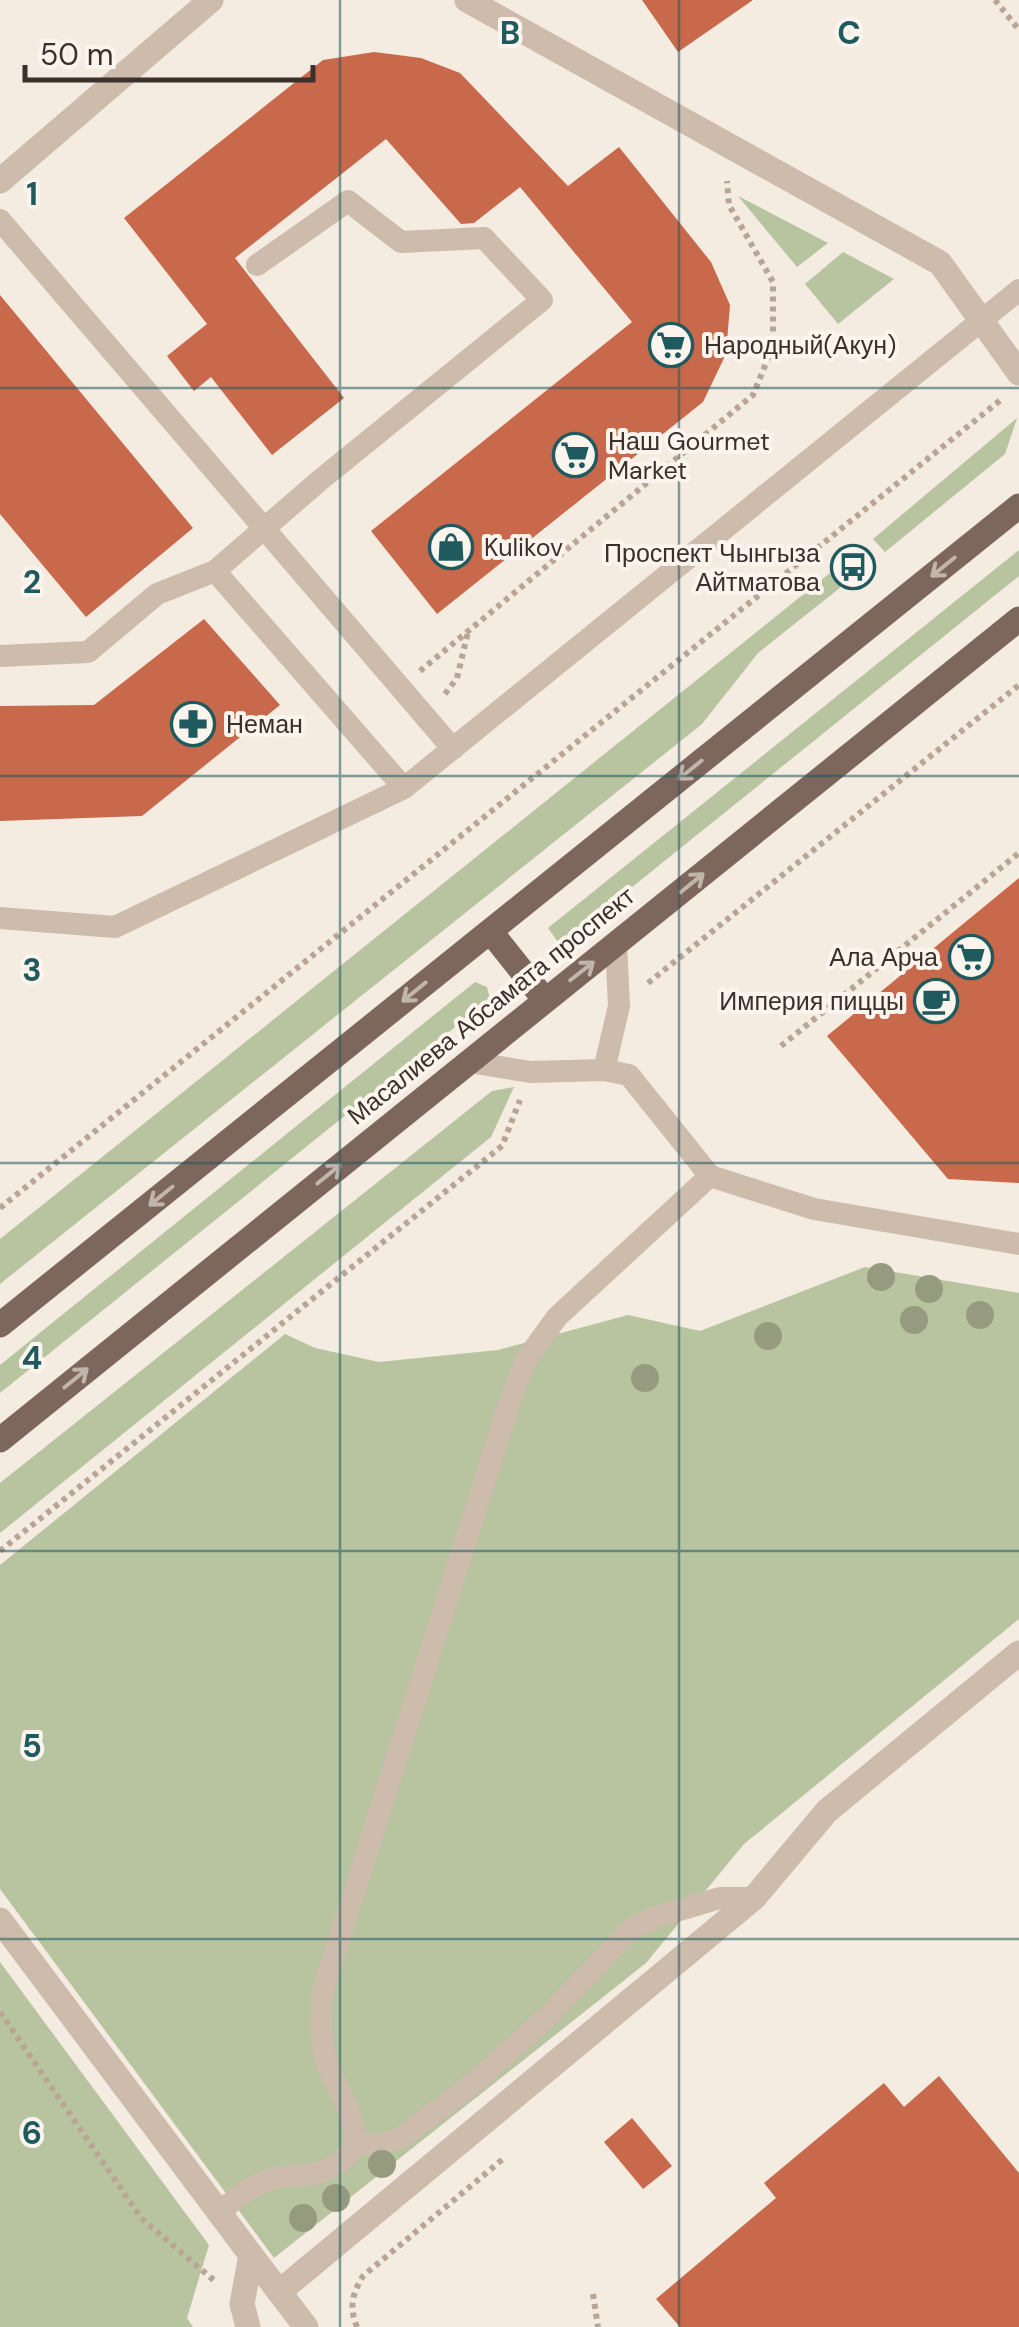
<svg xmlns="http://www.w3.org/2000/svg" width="1019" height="2327" viewBox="0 0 1019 2327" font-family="'DM Sans',sans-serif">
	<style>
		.green { fill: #b8c4a0 }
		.building { fill: #c8694b }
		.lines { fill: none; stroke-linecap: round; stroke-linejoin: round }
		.path { stroke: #b9a596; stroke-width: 6; stroke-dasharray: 5 5; stroke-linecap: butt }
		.lane { stroke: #cdbbac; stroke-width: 22 }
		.street { stroke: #cdbbac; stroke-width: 25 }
		.primary { stroke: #7d675c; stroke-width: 25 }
		.tree { fill: #969b7f }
		.oneway { stroke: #c2b5ac }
		.grid { fill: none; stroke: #1f5a5e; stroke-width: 2.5; stroke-opacity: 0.55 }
		.labels { text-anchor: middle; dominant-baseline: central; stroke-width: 8; stroke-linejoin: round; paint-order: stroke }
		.poi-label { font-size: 25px; fill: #3b302b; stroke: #fbf5ee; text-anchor: start }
		.street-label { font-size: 25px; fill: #3b302b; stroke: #fbf5ee }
		.grid-label { font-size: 32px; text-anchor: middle; font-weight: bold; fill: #1f5a5e; stroke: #fbf5ee; stroke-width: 8; stroke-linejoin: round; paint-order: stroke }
	</style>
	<rect width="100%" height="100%" fill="#f4ebe1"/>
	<!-- green -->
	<path class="green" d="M738,196L828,243L797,267Z
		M843,252L894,279L838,324L805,284Z
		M1017,418L1005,454L885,552L873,539Z
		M1019,550V576L560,945L548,928Z
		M830,573L841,587L758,653L702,724L0,1284V1239Z
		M475,982L487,987L490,999L0,1393V1365Z
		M514,1087L491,1137L0,1533V1483L492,1091Z
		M865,1267L1019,1293V1619L744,1844L646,1963L274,2258L0,1889V1565L285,1334L315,1348L379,1362L498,1350L628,1315L700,1331Z
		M0,1962L209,2245L187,2318L193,2327H0Z"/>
	<!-- building -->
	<path class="building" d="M642,0H753L678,52Z
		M374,52L421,58L460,73L568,186L619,147L711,262L730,305L726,354L703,402L437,614L371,531L632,322L520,187L474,223L461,224L386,139L235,258L344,398L272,455L211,377L194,391L167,356L207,324L124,218L323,60Z
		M0,295L193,528L86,617L0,514Z
		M204,619L280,705L142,816L0,821V706L94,705Z
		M1019,878V1183L948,1179L827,1036Z
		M939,2076L1019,2173V2327H680L656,2299L776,2198L764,2183L884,2083L904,2107Z
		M632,2118L672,2166L643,2189L604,2142Z"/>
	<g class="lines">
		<!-- path -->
		<path class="path" d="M995,0L1019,30
			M420,671L753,395L773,346V282L729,205L727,181
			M445,694L457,678L468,632
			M648,983L1019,685
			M781,1046L1019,853
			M0,1208L1003,398
			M0,1551L502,1146L520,1100
			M0,2012L141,2218L216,2282
			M593,2294L598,2327
			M357,2327C349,2307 352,2294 363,2276L503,2159"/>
		<!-- lane -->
		<path class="lane" d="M0,220L453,749
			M215,571L404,788
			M0,656L88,652L157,594L215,571L319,481L542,300L484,238L401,242L348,201L257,265
			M0,918L115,927L404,788L1019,290
			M469,1062L531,1072L604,1070L629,1075L710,1176L814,1209L1019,1244
			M604,1070L619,1006L616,944
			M353,2143L380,2145L401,2138L476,2081L547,2017L631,1929L656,1917L720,1898H754
			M219,2212C238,2197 255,2182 279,2177C295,2175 311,2177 326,2170C382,2145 339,2099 327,2063C319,2040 321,2016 322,1993L512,1395L526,1360L557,1317L710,1176"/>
		<!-- street -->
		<path class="street" d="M467,0L940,263L1019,373
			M0,181L211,0
			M0,1920L251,2255L242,2304L248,2327
			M251,2255L306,2327
			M279,2292L754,1898L827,1811L1019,1653"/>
		<!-- primary -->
		<path class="primary" d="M490,931L545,1000
			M0,1325L1019,506
			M0,1440L1019,619"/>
	</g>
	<!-- trees -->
	<g class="tree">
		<circle cx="881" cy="1277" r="14"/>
		<circle cx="929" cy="1289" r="14"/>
		<circle cx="980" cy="1315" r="14"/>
		<circle cx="914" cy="1320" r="14"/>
		<circle cx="768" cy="1336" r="14"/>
		<circle cx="645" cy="1378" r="14"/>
		<circle cx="382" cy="2164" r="14"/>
		<circle cx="336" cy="2198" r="14"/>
		<circle cx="303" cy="2218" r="14"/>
	</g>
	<!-- one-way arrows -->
	<defs><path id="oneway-shaft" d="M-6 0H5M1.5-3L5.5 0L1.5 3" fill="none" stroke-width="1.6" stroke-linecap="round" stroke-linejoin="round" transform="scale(2.5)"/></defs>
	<g class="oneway">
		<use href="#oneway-shaft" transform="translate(943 567) rotate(141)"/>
		<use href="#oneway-shaft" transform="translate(690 770) rotate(141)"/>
		<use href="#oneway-shaft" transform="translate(692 883) rotate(-39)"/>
		<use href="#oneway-shaft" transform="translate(582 971) rotate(-38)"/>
		<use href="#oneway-shaft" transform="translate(414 992) rotate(141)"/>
		<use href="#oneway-shaft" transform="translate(329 1174) rotate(-39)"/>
		<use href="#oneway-shaft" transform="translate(161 1196) rotate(141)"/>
		<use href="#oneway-shaft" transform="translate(76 1378) rotate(-39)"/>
	</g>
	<!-- grid -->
	<path class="grid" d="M340,0V2327M679,0V2327M0,388H1019M0,776H1019M0,1163H1019M0,1551H1019M0,1939H1019"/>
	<!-- icons -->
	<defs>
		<symbol id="supermarket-ring" viewBox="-11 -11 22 22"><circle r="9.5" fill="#fbf5ee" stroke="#1f5a5e" stroke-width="1.5"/><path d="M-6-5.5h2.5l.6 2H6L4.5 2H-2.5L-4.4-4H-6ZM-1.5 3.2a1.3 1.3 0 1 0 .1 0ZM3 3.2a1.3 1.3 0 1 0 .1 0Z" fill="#1f5a5e"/></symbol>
		<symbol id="shop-ring" viewBox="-11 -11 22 22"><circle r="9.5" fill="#fbf5ee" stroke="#1f5a5e" stroke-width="1.5"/><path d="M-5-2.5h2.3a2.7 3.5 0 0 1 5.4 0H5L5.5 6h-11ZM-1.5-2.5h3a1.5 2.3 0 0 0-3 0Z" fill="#1f5a5e"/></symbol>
		<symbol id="bus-ring" viewBox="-11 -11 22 22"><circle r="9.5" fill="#fbf5ee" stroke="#1f5a5e" stroke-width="1.5"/><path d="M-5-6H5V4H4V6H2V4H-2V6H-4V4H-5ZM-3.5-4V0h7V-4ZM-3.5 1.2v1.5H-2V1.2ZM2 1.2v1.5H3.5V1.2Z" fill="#1f5a5e"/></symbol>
		<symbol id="pharmacy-ring" viewBox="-11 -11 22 22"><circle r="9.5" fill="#fbf5ee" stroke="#1f5a5e" stroke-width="1.5"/><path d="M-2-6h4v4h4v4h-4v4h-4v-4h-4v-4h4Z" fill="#1f5a5e"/></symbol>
		<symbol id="cafe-ring" viewBox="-11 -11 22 22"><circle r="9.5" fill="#fbf5ee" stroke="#1f5a5e" stroke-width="1.5"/><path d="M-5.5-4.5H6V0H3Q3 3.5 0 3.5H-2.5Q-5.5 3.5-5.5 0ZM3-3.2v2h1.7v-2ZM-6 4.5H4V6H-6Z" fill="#1f5a5e"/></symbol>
	</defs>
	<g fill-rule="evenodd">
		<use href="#supermarket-ring" x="646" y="320" width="50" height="50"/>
		<use href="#supermarket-ring" x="550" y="430" width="50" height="50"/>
		<use href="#shop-ring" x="426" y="522" width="50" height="50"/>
		<use href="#bus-ring" x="828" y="542" width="50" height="50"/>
		<use href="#pharmacy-ring" x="168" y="699" width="50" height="50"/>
		<use href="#supermarket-ring" x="946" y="932" width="50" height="50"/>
		<use href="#cafe-ring" x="911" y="976" width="50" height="50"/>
	</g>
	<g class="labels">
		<!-- poi labels -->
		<g class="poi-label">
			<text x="704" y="345">Народный(Акун)</text>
			<text x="608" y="441">Наш Gourmet<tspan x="608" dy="29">Market</tspan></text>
			<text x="484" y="547">Kulikov</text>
			<text x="820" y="553" text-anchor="end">Проспект Чынгыза<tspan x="820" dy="29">Айтматова</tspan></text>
			<text x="226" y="724">Неман</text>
			<text x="938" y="957" text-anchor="end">Ала Арча</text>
			<text x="904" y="1001" text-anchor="end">Империя пиццы</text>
		</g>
		<!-- street labels -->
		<g class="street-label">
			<text transform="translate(491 1006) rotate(-39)">Масалиева Абсамата проспект</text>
		</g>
	</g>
	<g class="grid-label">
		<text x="510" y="44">B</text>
		<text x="849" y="44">C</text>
		<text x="32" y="205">1</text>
		<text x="32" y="593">2</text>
		<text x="32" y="981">3</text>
		<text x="32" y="1369">4</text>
		<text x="32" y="1757">5</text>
		<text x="32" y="2144">6</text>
	</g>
	<!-- scale -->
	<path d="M25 65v15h288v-15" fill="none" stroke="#3b302b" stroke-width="5"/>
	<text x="40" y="65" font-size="30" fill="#3b302b" stroke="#fbf5ee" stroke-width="8" paint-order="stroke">50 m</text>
</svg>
